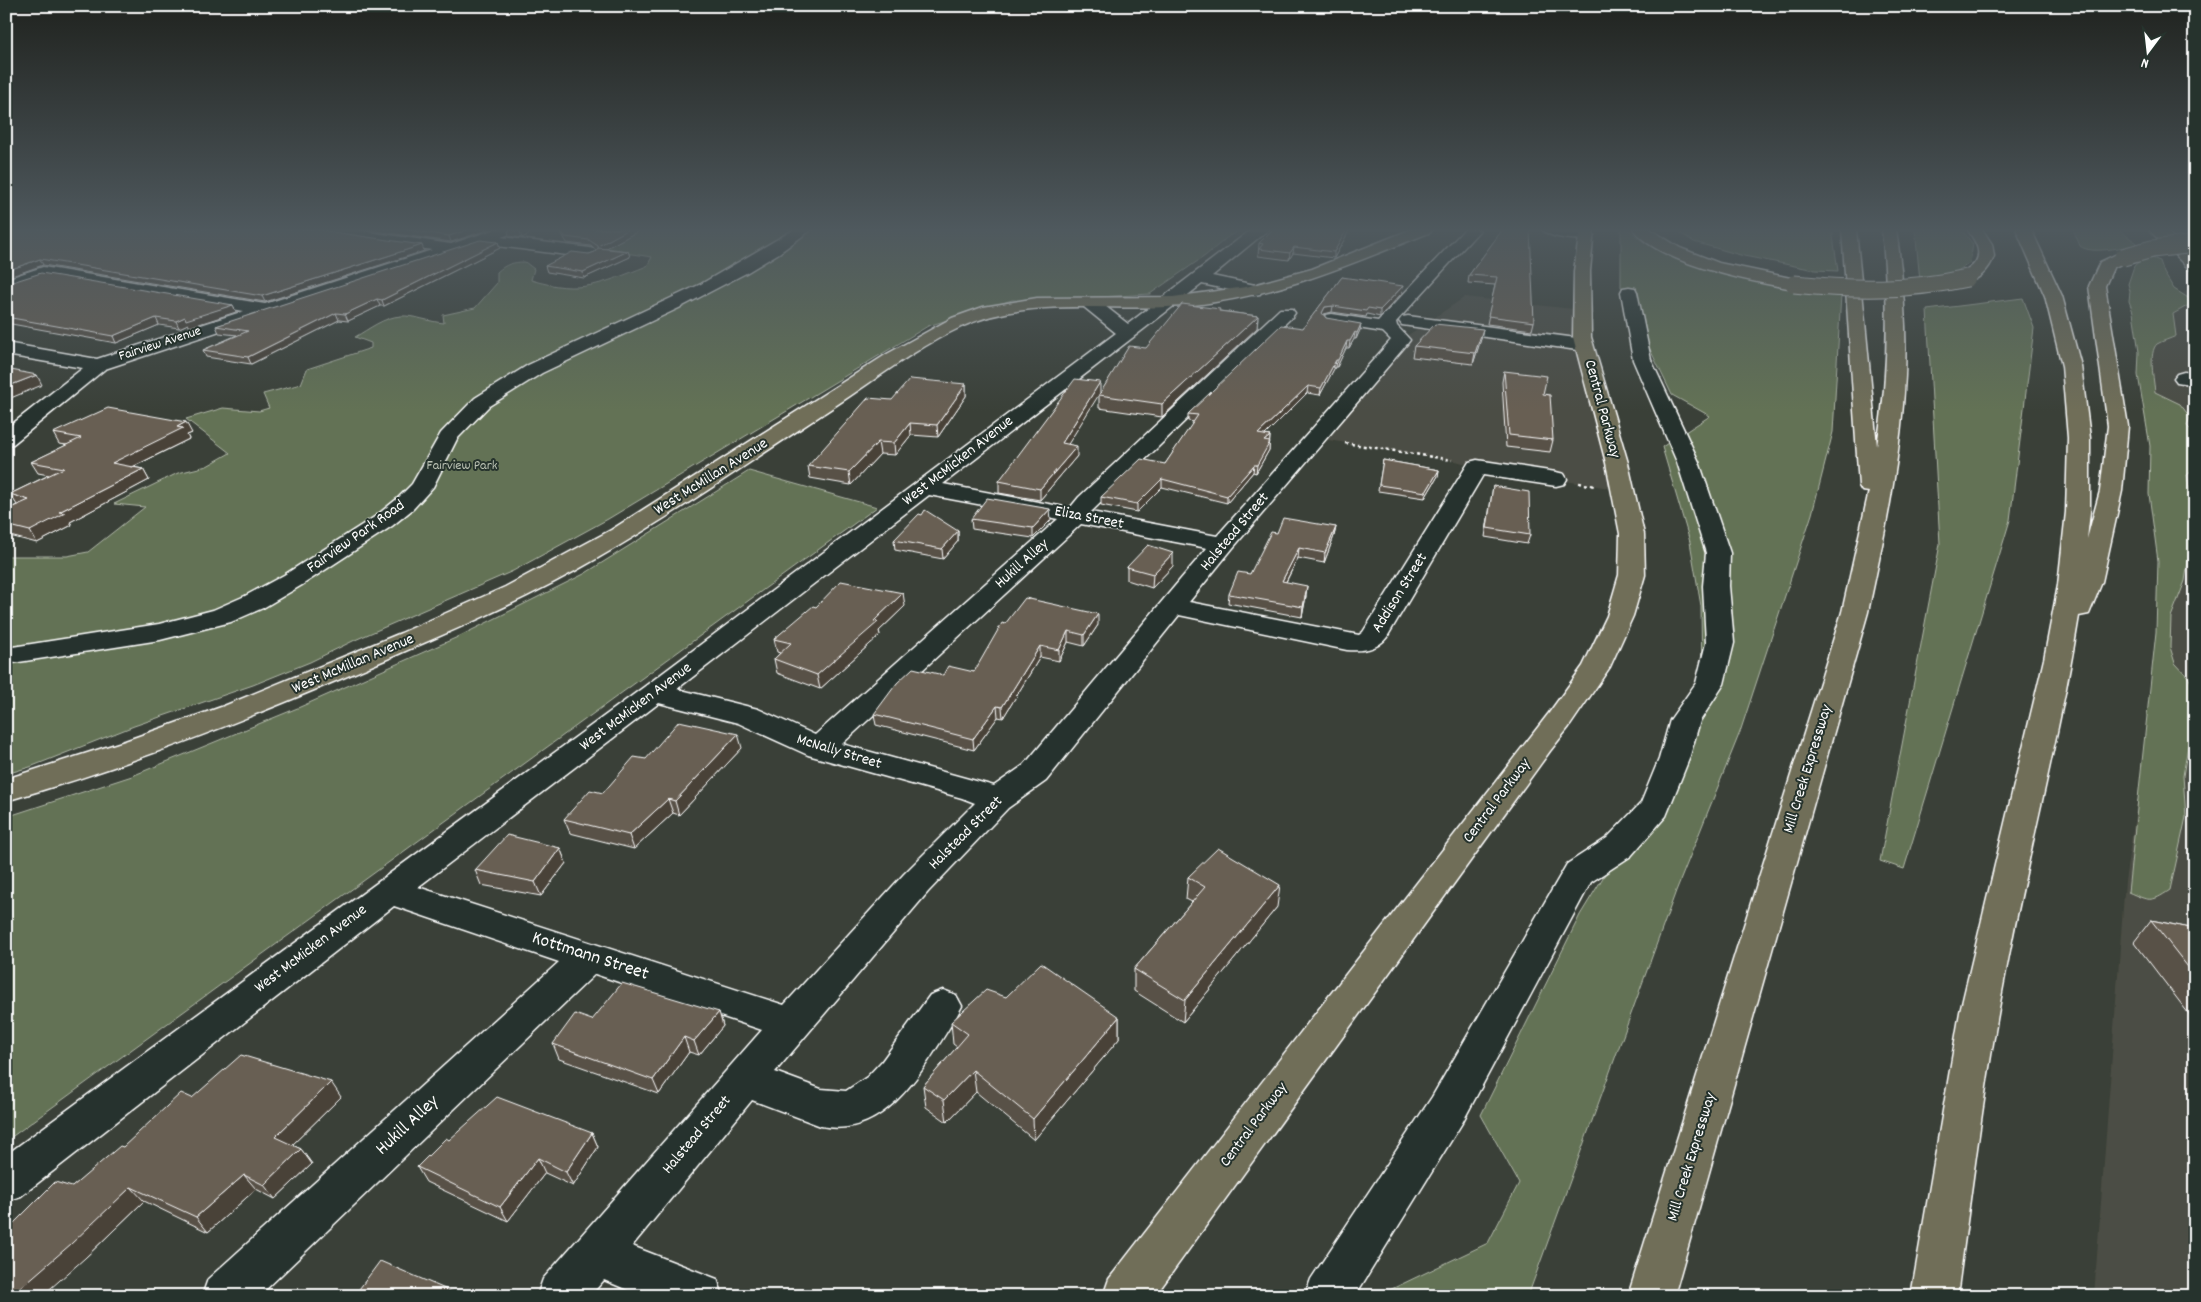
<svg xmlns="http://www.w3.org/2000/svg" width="2201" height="1302" viewBox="0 0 2201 1302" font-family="Dekko,sans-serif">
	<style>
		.built { fill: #4c4d44 }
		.green { fill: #637254; stroke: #b1b8aa }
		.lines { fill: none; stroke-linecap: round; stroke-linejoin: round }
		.minor-casing { stroke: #fff; stroke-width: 3 }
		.major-casing { stroke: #fff; stroke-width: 3 }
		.highway-casing { stroke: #fff; stroke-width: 3 }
		.path { stroke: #fff; stroke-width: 2.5; stroke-dasharray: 3 3; stroke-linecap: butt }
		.minor { fill: #26332d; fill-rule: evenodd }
		.major { fill: #706e59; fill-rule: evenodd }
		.highway { fill: #706e59; fill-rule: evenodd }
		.highway-bridge-casing { stroke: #fff; stroke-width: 19; stroke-linecap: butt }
		.highway-bridge { stroke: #706e59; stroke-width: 17 }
		.wall { fill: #595147; stroke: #fff }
		.shaded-wall { fill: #494239; stroke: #fff }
		.building { fill: #685e52; stroke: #fff }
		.labels { text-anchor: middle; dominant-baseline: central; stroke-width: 4; stroke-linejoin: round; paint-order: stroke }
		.far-street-label { font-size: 14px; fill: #fff; stroke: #26332d }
		.far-park-label { font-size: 14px; fill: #b9c0b2; stroke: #26332d }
		.street-label { font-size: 16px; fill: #fff; stroke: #26332d }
		.near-street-label { font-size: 19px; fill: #fff; stroke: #26332d }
	</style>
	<rect width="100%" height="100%" fill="#3a4038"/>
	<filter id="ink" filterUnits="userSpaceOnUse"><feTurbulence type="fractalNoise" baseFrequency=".02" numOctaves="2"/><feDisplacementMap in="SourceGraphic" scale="10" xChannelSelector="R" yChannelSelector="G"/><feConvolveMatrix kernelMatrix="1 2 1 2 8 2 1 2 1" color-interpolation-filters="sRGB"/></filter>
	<g filter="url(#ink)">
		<!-- built -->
		<path class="built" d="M2195,283V1296H2094L2125,881L2169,593L2144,328Z
			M1465,297L1582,310L1622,490L1477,467L1456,461L1316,438L1401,340Z"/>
		<!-- green -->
		<path class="green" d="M613,229H1243L1229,236L1205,256L1150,294L1033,301L1012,300L928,326L608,519L513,571L355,640L310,662L253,685L134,726L30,767L6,774V556H67L88,552L145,507L114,504L178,473L207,466L230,453L186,419L223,408L259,411L269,408L263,394L301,384L307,369L371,348V343L355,337C369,329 384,317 401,316C413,315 430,322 444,323L443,315L475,308L497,283V272C506,264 513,262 525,262L534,269L531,280C581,295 601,284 647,266L652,257L632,254L598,253L592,245Z
			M1621,229H1628C1675,275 1778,284 1841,294L1833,432L1812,514L1740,732L1676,891L1528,1296H1377L1488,1243L1519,1183L1481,1115L1580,915L1610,866L1702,686L1701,606L1690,542L1662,447L1710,416L1672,395L1646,341L1638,294L1621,287Z
			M1674,229H1832L1838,271L1815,270L1744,256L1694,242Z
			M1915,229H1961L1973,244L1970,263L1946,278L1920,281Z
			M2073,229H2117L2137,243L2136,245C2122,247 2091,255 2080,246Z
			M2150,257L2160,261L2164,273L2174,289L2190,299L2189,305L2173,314L2176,336C2170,339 2162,341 2157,344C2148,352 2154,381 2155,392L2180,404L2190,417L2187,426L2195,434V471H2192L2187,475L2190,493V549L2185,581L2171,617L2170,647L2175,663L2188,677L2195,689V735L2188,746L2183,776L2186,817L2170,890C2151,903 2149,901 2128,892L2156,632L2158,561L2149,494L2150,446L2138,375L2139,352L2133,312L2129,301L2130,291L2128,284L2134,266L2143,258Z
			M2023,298L2034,328L2010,520L1904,869L1880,861L1940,544L1927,310Z
			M749,471L877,507L6,1141V817L132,776L300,707L460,636L584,574Z"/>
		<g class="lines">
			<defs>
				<path id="minor" d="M307,229H348L451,244L496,229H518L516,232L501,237L590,248L596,250L598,253L596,256L590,258L482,244L105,369L13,444L6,446V429L83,368L6,355V343L97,359L244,311L44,277L6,290V279L43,267L265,304L432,250L314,233Z
					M795,229H812L779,253L746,273L679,308L542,373L489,406L457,439L433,487L413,509L392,526L302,585L263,608L231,622L160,640L6,664V648L159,624L213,610L245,596L284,575L376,516L397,499L412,484L441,433L475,398L528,365L701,284Z
					M1252,229H1269L1212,276L1260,286L1262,290L1260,294L1254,295L1202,284L943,484L1070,508L1079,497L1280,309H1292L1295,313L1292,317L1091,512L1217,536L1391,340L1383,332L1326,323L1323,319L1326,315L1332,314L1378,321L1465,229L1480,230L1396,322L1397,326L1410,340L1407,344L1232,549L1189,602L1359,635L1363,632L1469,462L1477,460L1556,472L1564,474L1567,479L1564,484L1556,486L1483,475L1387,637C1377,650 1362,651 1347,650L1179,615L1046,781L1008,808L928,892L775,1072L821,1089L846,1091L867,1077L882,1061L930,995L943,990L956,995L962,1006L956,1017C926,1064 888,1140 821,1126L752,1100L632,1246L717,1279L723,1296H642L604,1280L590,1296H537L543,1279L762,1030L595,974L259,1296H202L208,1279L559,962L394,906L21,1196L6,1201V1155L644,687L1116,333L1084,307L1081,303L1084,299H1096L1128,324ZM929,495L1058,519L815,735L758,709L677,689ZM1081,524L1207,548L1024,765L994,786L842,744ZM659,703L738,723L808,755L962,798L975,803L904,874L784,1005L418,887Z
					M1542,229L1586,230L1591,232L1594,235L1591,238C1579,241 1550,239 1542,229Z
					M1629,287L1635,288L1637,292L1651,360L1699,462L1730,553L1729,586L1734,643L1724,684L1700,721L1689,759L1666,816L1631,856L1591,882L1462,1123L1355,1296H1305L1311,1279L1432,1097L1567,864L1607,838L1641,803L1659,759L1670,720L1696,683L1706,643L1703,586L1706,553L1677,462L1633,360L1621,292L1623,288Z
					M1408,316L1584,339L1590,341L1593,345L1590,349L1584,351L1402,325L1399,321L1402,317Z
					M2184,372L2195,373V385L2177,382L2174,378L2177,374Z"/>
				<path id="major" d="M1412,229H1433L1431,232C1351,264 1281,295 1193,305C1117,314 1033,294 961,327C916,348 876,379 835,406C757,457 680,511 598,558C533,596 464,626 394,656C267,711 139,763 6,801V779L125,741L224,706L401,633L505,587L611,530L887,354L952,318L983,307L1037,298L1173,297L1246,287L1312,269Z
					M1580,229H1594L1590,271L1591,337L1628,463L1644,534L1645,575L1633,616L1610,667L1569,727L1550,751L1155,1296H1103L1109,1279L1549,713L1583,666L1607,616L1619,575L1620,534L1606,463L1573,337L1574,271Z
					M2148,229H2164L2195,257V271L2189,269Z"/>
				<path id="highway" d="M1633,229H1650L1680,248L1719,263L1800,280L1802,284L1800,288L1794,289C1753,282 1658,264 1633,229Z
					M1842,229H1856L1877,446C1889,374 1889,302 1882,229H1896C1903,278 1907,327 1905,376C1901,456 1885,534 1868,612L1674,1296H1628L1842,612L1868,495L1869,492L1862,491L1859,486Z
					M1967,229H1982L1992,244L1994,256C1990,269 1976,285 1961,281L1959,278C1962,273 1966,271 1971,267C1985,255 1976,242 1967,229Z
					M2016,229H2031L2062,296L2081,366L2090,438V512L2087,539L2100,491L2108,426L2089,286L2100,262L2117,254H2129L2131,257L2129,260L2113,268L2105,286L2128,426L2122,491L2102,582L2089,614L2079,616C2060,735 2028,852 2006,971C1985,1078 1972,1187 1957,1296H1911L1960,1012L2044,659L2058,585L2066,512L2068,438L2062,366L2045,296Z"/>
			</defs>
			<!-- minor casing -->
			<use href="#minor" class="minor-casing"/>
			<!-- major casing -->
			<use href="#major" class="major-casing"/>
			<!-- highway casing -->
			<use href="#highway" class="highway-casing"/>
			<!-- path -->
			<path class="path" d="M1345,443L1452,460
				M1579,483L1595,486"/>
			<!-- minor -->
			<use href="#minor" class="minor"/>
			<!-- major -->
			<use href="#major" class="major"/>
			<!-- highway -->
			<use href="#highway" class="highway"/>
			<defs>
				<path id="highway-bridge" d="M2123,257L2152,249L2195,244
					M1794,284C1853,290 1909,291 1967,278"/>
			</defs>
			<!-- highway-bridge casing -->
			<use href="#highway-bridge" class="highway-bridge-casing"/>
			<!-- highway-bridge -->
			<use href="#highway-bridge" class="highway-bridge"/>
		</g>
		<!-- wall -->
		<path class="wall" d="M6,229L424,251L265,302L43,265L6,278Z
			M362,229H490L451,242Z
			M539,229L522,238L509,236L508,230Z
			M559,229H642L605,248L628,251L630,257L584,278L547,272L545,266L589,254L595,252L596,250L591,246L567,243Z
			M1350,229L1334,258L1293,253L1289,260L1258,256L1259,243Z
			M1503,229L1534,322L1532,330L1487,324L1495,285L1468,283L1469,275Z
			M498,242L500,248L384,306H380L348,321L339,320L251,364L206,357L203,350L237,335L219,333L216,326Z
			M1342,277L1402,293L1380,317L1367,314L1366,317L1332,312L1324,314V315L1326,318L1360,330L1356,339H1354L1349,348H1346L1337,367H1335L1320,395L1307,393L1264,435L1270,436L1269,450L1256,473L1253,472L1227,503L1162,487L1137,512L1101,505V497L1165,464L1194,422L1188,421V414L1303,328Z
			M6,284L233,305L236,312L190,327L188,324L179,328L159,325L116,343L6,323Z
			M1220,311L1258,316L1257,328L1162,417L1099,408V395L1146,348Z
			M1481,339L1473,364L1412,357L1414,346Z
			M1504,371L1553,440L1550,452L1506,447L1502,382Z
			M966,384V396L938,437L911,435L895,455L880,454L851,485L810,478L808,466L892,400Z
			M53,433H192L187,435L189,439L133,467L143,469L149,480L70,522L72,525L37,543L6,535V510L17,505L10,494L49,475L38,473L31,462L67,445L59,444Z
			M1068,444L1077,456L1040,500L999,493V481Z
			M1383,460L1439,470L1438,476L1425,498L1378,491Z
			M1493,486L1530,535L1527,544L1485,537Z
			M971,519L1051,520L1033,538L972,529Z
			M1336,527L1334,536L1324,563L1298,558L1286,582L1306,596L1302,617L1228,603L1229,594L1250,574L1277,533Z
			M958,531V541L943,559L895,550L894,540Z
			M1173,566L1152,588L1127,580V567Z
			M905,606L879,631L880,635L820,689L777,673L774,659L780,653L777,652L774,639L816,607Z
			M1005,624L1098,625L1084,646L1068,642L1059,661L1040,657L1003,718L998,717L974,750L876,725L874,714L943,675L974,672Z
			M742,748L679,815L673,813L634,849L570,833L564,819L603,793L646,759Z
			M560,848L566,863L541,896L481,885L475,870Z
			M1188,877L1277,907L1183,1022L1134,991V969L1192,902L1186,899Z
			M2151,920L2195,929V1022L2134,942Z
			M1006,997L1119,1017V1039L1034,1140L976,1092L947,1122L926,1107L923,1086L957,1047L953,1044L951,1022Z
			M719,1012L723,1026L699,1055L689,1052L659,1094L559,1059L553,1044L592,1020Z
			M341,1097L292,1145L301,1149L312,1164L275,1199L256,1189L208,1232L144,1201L85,1258L72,1187L123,1147L192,1098Z
			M592,1133L598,1147L573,1186L545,1173L508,1221L426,1182L417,1167L449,1140Z"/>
		<!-- shaded-wall -->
		<path class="shaded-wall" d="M470,229H490L451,242L449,236Z
			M525,229H539L522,238L520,232Z
			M629,229H642L599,252L598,246Z
			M1347,229H1350L1334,258V252Z
			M498,242L500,248L384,306L382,300Z
			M422,245L424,251L265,302L262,296Z
			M1294,247L1293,253L1289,260L1290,253Z
			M628,251L630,257L584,278L583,272Z
			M40,259L43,265L6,278V271Z
			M1403,286L1402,293L1380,317V310Z
			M377,299L380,306L348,321L345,314Z
			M233,305L236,312L190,327L188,324L179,328L176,321L185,317Z
			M1333,306L1332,312L1324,314L1321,319L1322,313L1325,307Z
			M336,313L339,320L251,364L248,357Z
			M1258,316L1257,328L1162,417V404Z
			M156,318L159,325L116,343L113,336Z
			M1361,324L1360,330L1356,339L1357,333Z
			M1483,329L1481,339L1473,364L1475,353Z
			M1355,332L1354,339L1349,348L1350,341Z
			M1347,341L1346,348L1337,367L1338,360Z
			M1336,360L1335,367L1320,395L1321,388Z
			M37,375L42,385L6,400V387Z
			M1100,382V393L1062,454V443Z
			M966,384V396L938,437L937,425Z
			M1308,386L1307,393L1258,442V434Z
			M186,422L192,433L187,435L189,439L118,474L112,463Z
			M910,423L911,435L895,455L894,443Z
			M1270,436L1269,450L1256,473L1257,465L1264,441Z
			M878,442L880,454L851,485L849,472Z
			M1077,446V456L1040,500V489Z
			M1254,465L1253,472L1227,503V496Z
			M143,469L149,480L70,522L72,525L37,543L30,531L59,512Z
			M1439,470L1438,476L1425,498L1426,492Z
			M1162,479V487L1137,512V504Z
			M1050,509L1051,520L1033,538V528Z
			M1336,527L1334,536L1324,563L1325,553Z
			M958,531V541L943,559L942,549Z
			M1299,548L1298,558L1281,591L1282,581Z
			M1173,553V566L1152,588L1153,574Z
			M1307,586L1306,596L1302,617L1303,607Z
			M903,593L905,606L879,631L880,635L820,689L817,675Z
			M1098,614V625L1084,646V635Z
			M1068,631V642L1059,661V650Z
			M1040,646V657L1003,718L1002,707Z
			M997,706L998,717L974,750L973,739Z
			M738,734L742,748L679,815L675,801Z
			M668,799L673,813L634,849L629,835Z
			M560,848L566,863L541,896L535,882Z
			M1280,885L1277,907L1183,1022L1185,1000Z
			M719,1012L723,1026L699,1055L694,1041Z
			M1119,1017V1039L1034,1140L1033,1119Z
			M684,1037L689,1052L659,1094L653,1080Z
			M973,1070L976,1092L947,1122L944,1100Z
			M331,1082L341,1097L285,1152L275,1137Z
			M592,1133L598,1147L573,1186L566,1172Z
			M301,1149L312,1164L275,1199L264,1185Z
			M538,1158L545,1173L508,1221L500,1207Z
			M244,1175L256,1189L208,1232L196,1217Z
			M131,1187L144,1201L85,1258L42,1296H11Z"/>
		<!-- building -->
		<path class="building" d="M6,229H313L422,245L262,296L40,259L6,271Z
			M400,229H470L449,236Z
			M511,229H525L520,232L508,230Z
			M561,229H629L598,246L589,240L565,237Z
			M1273,229H1347L1334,252L1294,247L1290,253L1259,249L1263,244L1259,243Z
			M1503,229H1530L1534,322L1488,316L1497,277L1469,275Z
			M480,240L498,242L382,300L377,299L345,314L336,313L248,357L203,350L248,331L216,326Z
			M598,248L628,251L583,272L545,266L572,252L589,254L595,252Z
			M41,273L233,305L186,320L185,317L176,321L156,318L113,336L6,317V284Z
			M1342,277L1403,286L1380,310L1368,308L1366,311L1333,306L1325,307L1322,313L1326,318L1361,324L1357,333L1355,332L1350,341H1347L1338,360H1336L1321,388L1308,386L1258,434L1270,436L1264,441L1270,442L1257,465H1254L1227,496L1162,479L1137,504L1101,497L1141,459L1165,464L1198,415L1188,414L1281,325L1303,328Z
			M1182,304L1220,309L1219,311L1258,316L1162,404L1099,395L1129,346L1146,348Z
			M1435,324L1483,329L1475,353L1414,346Z
			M6,369L37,375L6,387Z
			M1504,371L1547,376L1543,394L1550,395L1553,440L1509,435Z
			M910,379L966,384L937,425L910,423L894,443L878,442L849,472L808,466L868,398L892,400Z
			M1075,379L1100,382L1062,443L1077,446L1040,489L999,481Z
			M108,408L186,422L177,427L183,428L112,463L143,469L59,512L65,513L30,531L6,525V510L29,500L10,494L64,468L31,462L81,438L53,433Z
			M1383,460L1439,470L1426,492L1379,485Z
			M1493,486L1529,492L1530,535L1487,528Z
			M987,498L1050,509L1033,528L971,519Z
			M925,510L958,531L942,549L894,540L919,514L922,515Z
			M1283,518L1336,527L1325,553L1299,548L1282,581L1307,586L1303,607L1229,594L1238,572L1250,574L1271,532L1277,533Z
			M1148,545L1173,553L1153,574L1127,567Z
			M841,581L903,593L874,621L878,622L817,675L774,659L791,643L774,639L813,606L816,607Z
			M1025,598L1098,614L1084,635L1068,631L1059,650L1040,646L1002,707L997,706L973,739L874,714L897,683L913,668L943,675L948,666L974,672L1002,623L1005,624Z
			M679,721L738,734L675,801L668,799L629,835L564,819L590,790L603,793L634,757L646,759Z
			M507,835L560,848L535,882L475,870Z
			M1218,848L1280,885L1185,1000L1134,969L1205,887L1188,877Z
			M2151,920L2195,929V976Z
			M1041,963L1119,1017L1033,1119L973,1070L944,1100L923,1086L968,1034L951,1022L986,990L1006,997Z
			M622,983L719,1012L694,1041L684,1037L653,1080L553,1044L575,1014L592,1020Z
			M241,1055L331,1082L275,1137L301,1149L264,1185L244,1175L196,1217L131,1187L71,1244L11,1296H6V1231L55,1182L72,1187L120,1146L123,1147L181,1093L192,1098Z
			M497,1097L592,1133L566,1172L538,1158L500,1207L417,1167L446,1138L449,1140Z
			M380,1261L459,1295L458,1296H354Z"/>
	</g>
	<!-- sky -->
	<linearGradient id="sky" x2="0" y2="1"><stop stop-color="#20231f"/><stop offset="0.56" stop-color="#4f595e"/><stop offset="1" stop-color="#4f595e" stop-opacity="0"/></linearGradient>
	<rect width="2201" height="411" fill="url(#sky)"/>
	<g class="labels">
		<!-- far-street labels -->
		<g class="far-street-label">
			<text transform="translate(160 344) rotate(-18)">Fairview Avenue</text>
		</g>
		<!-- far-park labels -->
		<g class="far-park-label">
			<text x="462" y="466">Fairview Park</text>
		</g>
		<!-- street labels -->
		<g class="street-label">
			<text transform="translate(1602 409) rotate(75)">Central Parkway</text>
			<text transform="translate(958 461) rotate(-38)">West McMicken Avenue</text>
			<text transform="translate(711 477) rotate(-32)">West McMillan Avenue</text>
			<text transform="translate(1089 518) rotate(11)">Eliza Street</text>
			<text transform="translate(1235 532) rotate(-50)">Halstead Street</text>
			<text transform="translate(356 537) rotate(-35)">Fairview Park Road</text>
			<text transform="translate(1022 564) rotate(-42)">Hukill Alley</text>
			<text transform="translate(1400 593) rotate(-58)">Addison Street</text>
			<text transform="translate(353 664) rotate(-23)">West McMillan Avenue</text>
			<text transform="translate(636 707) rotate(-37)">West McMicken Avenue</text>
			<text transform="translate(839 752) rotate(17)">McNally Street</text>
			<text transform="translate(1808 769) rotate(-73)">Mill Creek Expressway</text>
			<text transform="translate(1497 801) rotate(-53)">Central Parkway</text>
			<text transform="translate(966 833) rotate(-45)">Halstead Street</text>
			<text transform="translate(311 949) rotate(-37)">West McMicken Avenue</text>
			<text transform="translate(1254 1125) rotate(-53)">Central Parkway</text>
			<text transform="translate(697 1135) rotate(-50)">Halstead Street</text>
			<text transform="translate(1692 1157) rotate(-73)">Mill Creek Expressway</text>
		</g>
		<!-- near-street labels -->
		<g class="near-street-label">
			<text transform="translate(590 957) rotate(18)">Kottmann Street</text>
			<text transform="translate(408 1126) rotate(-43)">Hukill Alley</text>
		</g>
	</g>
	<!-- margin -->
	<rect width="2201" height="1302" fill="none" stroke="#26332d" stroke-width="25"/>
	<rect x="12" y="12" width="2176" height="1277" fill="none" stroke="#fff" stroke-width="2" filter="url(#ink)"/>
	<!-- north arrow -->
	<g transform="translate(2148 52) rotate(195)" stroke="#26332d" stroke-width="4" paint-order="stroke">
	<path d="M0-4L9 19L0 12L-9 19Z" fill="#ffffff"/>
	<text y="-8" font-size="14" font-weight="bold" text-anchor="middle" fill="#ffffff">N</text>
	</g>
</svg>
